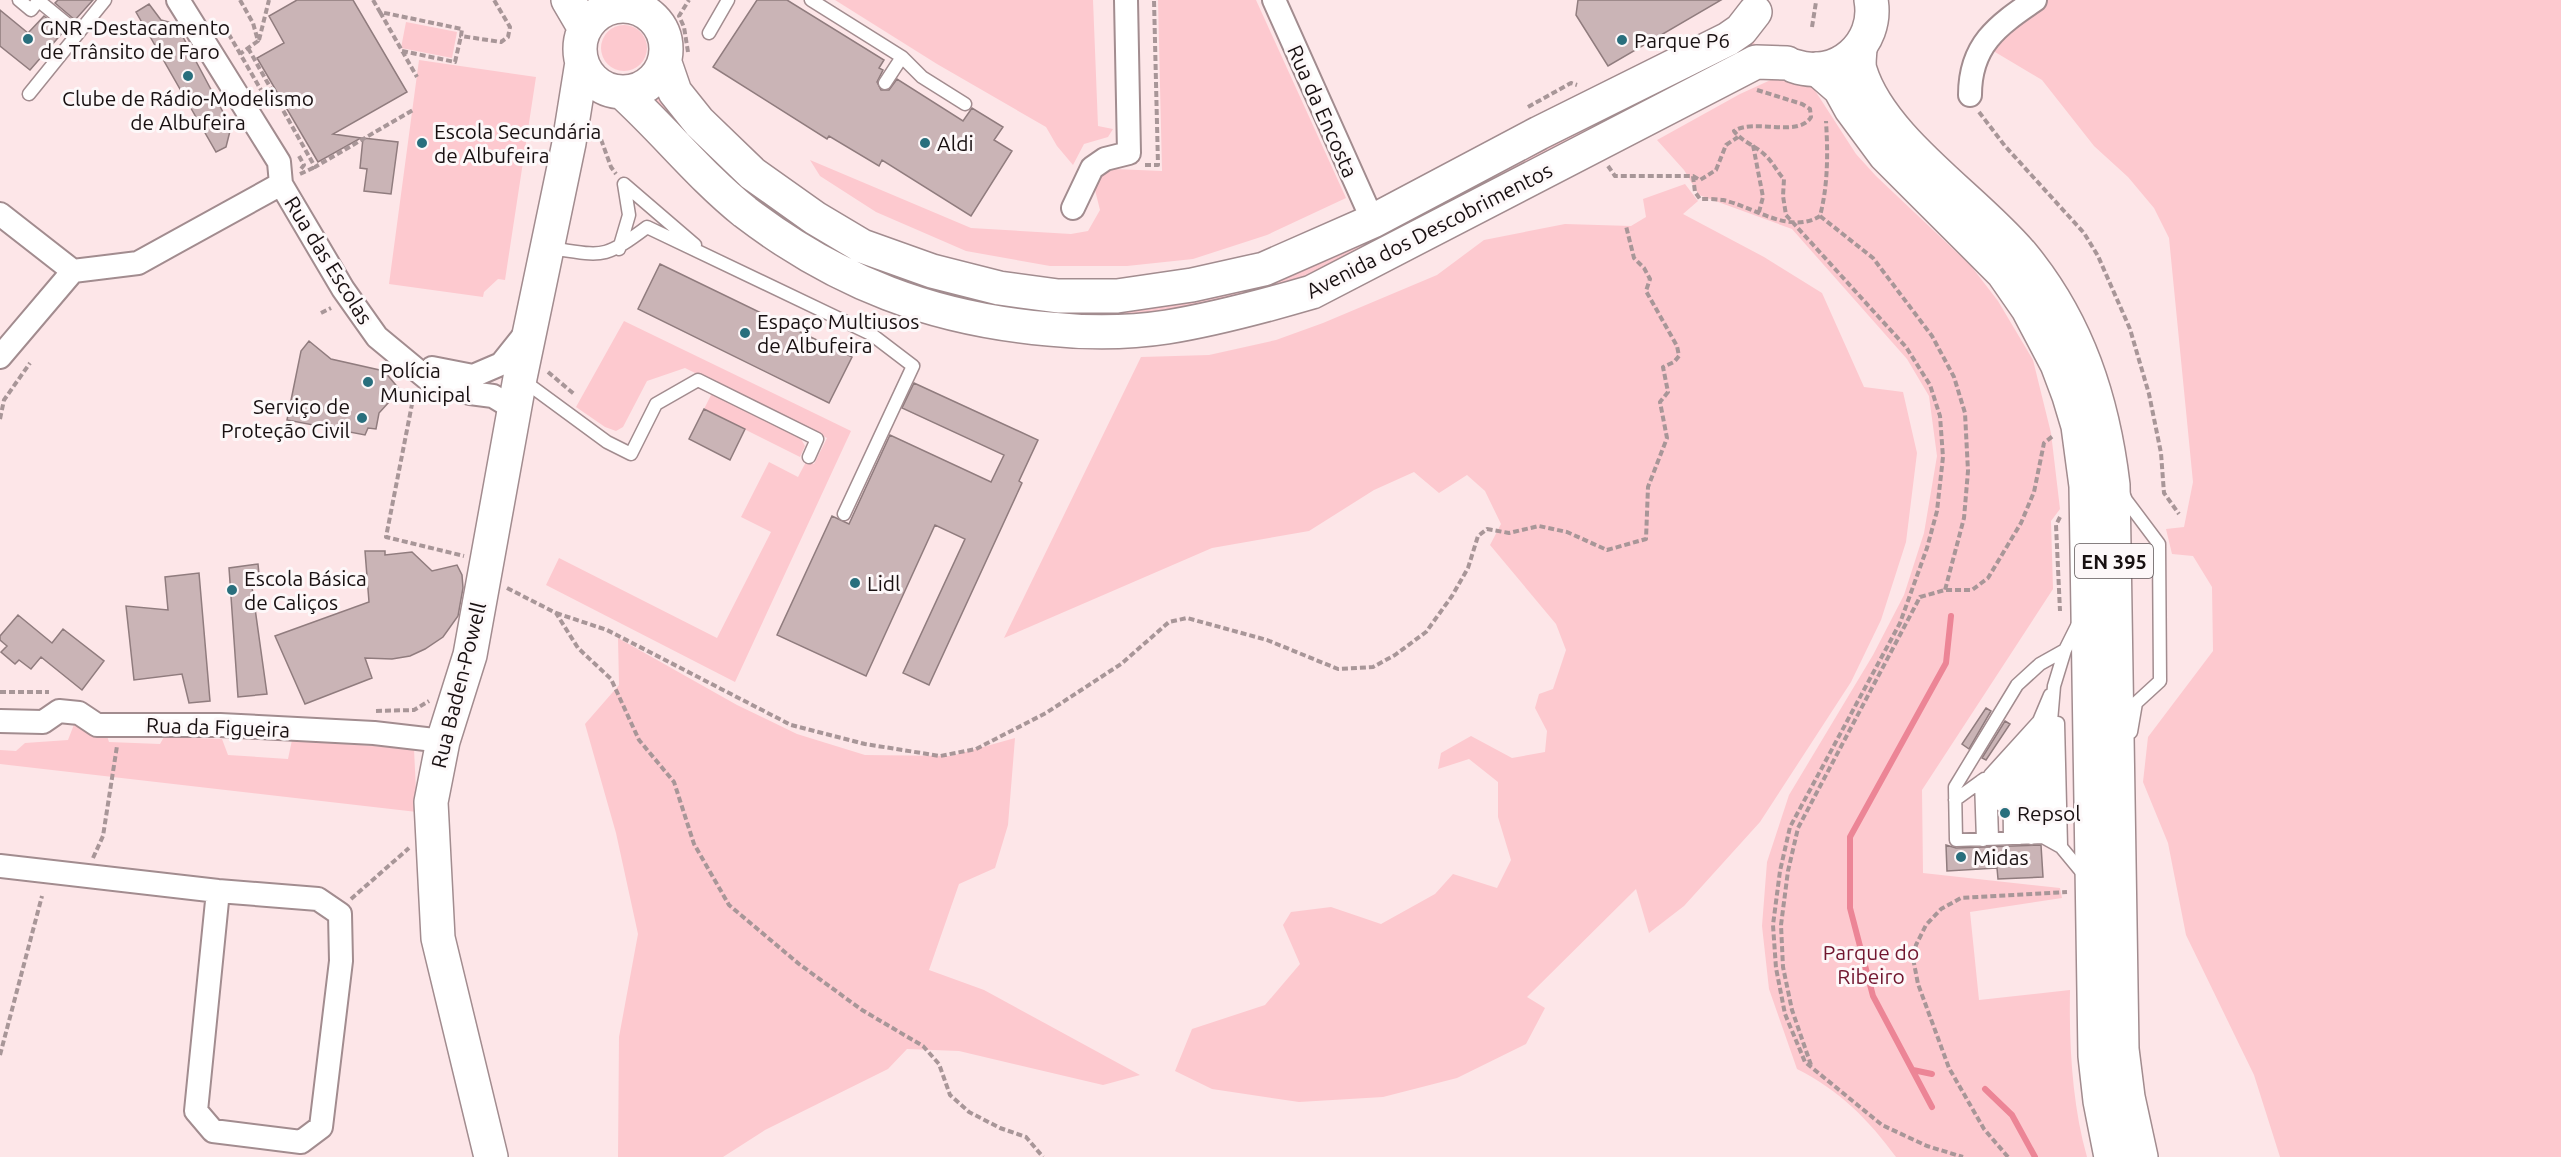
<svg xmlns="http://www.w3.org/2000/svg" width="2561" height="1157" viewBox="0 0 2561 1157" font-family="Ubuntu,sans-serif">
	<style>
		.green { fill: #fdc9cf }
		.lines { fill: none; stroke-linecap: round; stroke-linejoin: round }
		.stream { stroke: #ec8596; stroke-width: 6 }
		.building { fill: #cab4b6; stroke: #907c7e; stroke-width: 1.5 }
		.lane-casing { stroke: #a28c8f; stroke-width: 15 }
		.street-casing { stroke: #a28c8f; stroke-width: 26 }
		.secondary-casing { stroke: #a28c8f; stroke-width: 36 }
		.primary-casing { stroke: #a28c8f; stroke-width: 36 }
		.path { stroke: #a89698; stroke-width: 4; stroke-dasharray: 6 3; stroke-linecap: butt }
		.lane { stroke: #fff; stroke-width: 12 }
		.street { stroke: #fff; stroke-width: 22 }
		.secondary { stroke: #fff; stroke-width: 33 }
		.primary { stroke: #fff; stroke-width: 33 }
		.poi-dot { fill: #296f7d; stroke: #fdf8f9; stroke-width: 2 }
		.labels { text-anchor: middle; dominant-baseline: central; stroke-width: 6; stroke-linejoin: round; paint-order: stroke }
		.shield { fill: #fdf8f9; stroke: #5d5657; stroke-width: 1.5 }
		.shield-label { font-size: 20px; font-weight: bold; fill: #181011 }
		.poi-label { font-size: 21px; fill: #181011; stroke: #fdf8f9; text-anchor: start }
		.street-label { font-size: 21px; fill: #181011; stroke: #fdf8f9 }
		.park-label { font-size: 21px; fill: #71162f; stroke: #fdf8f9 }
	</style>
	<rect width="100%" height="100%" fill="#fde6e8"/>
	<!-- green -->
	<path class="green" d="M835,0H1093L1098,126L1113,129L1108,137L1084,144L1073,165L1057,146L1046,127L937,64Z
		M1158,0H1256L1346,198L1267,235L1193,259L1127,266H1050L966,251L876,212L820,176L810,160L971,228L1071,234L1088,231L1100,210L1095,190L1099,176L1114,169L1162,171Z
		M2035,0H2561V1157H2280L2254,1075L2186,935L2168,843L2143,782L2148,737L2213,651L2212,587L2193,556L2172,554L2166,529L2184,527L2193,482L2169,238L2154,208L2128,177L2094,146L2042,80L1995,52L1989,36Z
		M406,22L457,32L452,58L401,48Z
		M601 48a23 23 0 1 1 46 0a23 23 0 1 1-46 0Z
		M1752,38L1757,49L1300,282L1155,318L1026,316L871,277L745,198L649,96L660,91L832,245L1155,306Z
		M419,60L536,77L505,280L498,279L484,292L483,297L389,284Z
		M1775,78L1799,79L1814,89L1856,154L1876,176L1971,266L1998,301L2033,360L2051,433L2060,509L2051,521L2053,589L1922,790L1923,873L2060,888L2062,898L1970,912L1979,1000L2070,990C2069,1044 2072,1104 2087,1157H1896C1869,1120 1839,1090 1797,1069L1769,989L1762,926L1767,862L1789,795L1873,655L1904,595L1924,533L1937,456L1929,396L1907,359L1792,229L1699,195L1684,170L1657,140L1740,94Z
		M1685,184L1698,201L1683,214L1764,257L1822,293L1864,387L1903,392L1917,453L1906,542L1881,620L1851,682L1760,822L1684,906L1649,933L1636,889L1527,997L1545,1008L1526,1044L1457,1078L1383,1097L1299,1102L1212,1089L1175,1071L1192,1029L1265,1005L1300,964L1283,925L1291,912L1331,907L1381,924L1435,894L1453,874L1497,888L1511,860L1498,817V782L1469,759L1438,769L1441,753L1471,736L1512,758L1545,752L1547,731L1535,708L1539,694L1553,689L1566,650L1556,624L1490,545L1501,524L1485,491L1467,475L1439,493L1414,472L1374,490L1309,531L1212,548L1004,638L1141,357L1209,355L1276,340L1323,323L1437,275L1484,240L1565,224L1631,226L1646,217L1643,199Z
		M624,321L851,431L735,682L546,585L559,558L717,638L771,532L741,517L769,462L798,477L807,460L814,464L827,438L685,368L647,381L623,427L616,431L605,427L576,407Z
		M712,393L794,433L801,439L805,446L800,457L704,409Z
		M618,638L737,705L797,734L865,755L951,756L1015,738L1008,825L995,868L959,884L929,970L984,990L1140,1075L1103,1085L959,1051L907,1049L888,1069L765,1130L723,1157H618L619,1037L638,934L616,833L585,724L619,685Z
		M75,722L90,734L107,736L109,742L160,744L164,737L222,739L228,755L288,759L292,740L414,749L417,812L0,764V750L16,751L25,743L68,740Z"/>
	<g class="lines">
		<!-- stream -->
		<path class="stream" d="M1913,1070L1932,1074
			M1985,1089L2012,1115L2035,1157
			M1932,1107L1873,996L1850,908V837L1946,663L1951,616"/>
	</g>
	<!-- building -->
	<path class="building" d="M58,0H93L75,20L55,3Z
		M297,0H353L407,92L333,134L361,138L318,162L257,58L284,43L269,16Z
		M757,0H787L884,60L879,68L883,70L877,82L881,90H889L897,79L963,121L972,108L1003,127L994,140L1012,151L971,216L882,160L879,166L829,136L827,139L713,67Z
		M1578,0H1721L1608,66L1576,15Z
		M149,4L161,20L176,24L231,127L226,147L216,152L136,12Z
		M0,10L28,33L44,16L63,32L30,70L0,46Z
		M363,138L398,142L391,194L364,191L367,169L360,168Z
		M660,264L852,357L829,403L638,309Z
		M309,341L331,359L384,371L400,390L379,413L376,429L368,428L365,435L287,420L301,351Z
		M914,383L1038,440L1019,481L1022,483L929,685L903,673L965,539L935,525L866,676L777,635L832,516L849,524L890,435L991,482L1004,455L902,408Z
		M704,409L745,429L730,460L689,439Z
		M365,551H385V555L412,552L432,571L457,565L462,575L463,588L458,616L443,637L425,649L410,656L392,659L365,658L372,678L305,704L275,636L369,602Z
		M258,564L260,585L252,587L267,694L238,697L229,568Z
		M199,573L210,701L189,703L182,674L134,680L126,606L168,610L165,577Z
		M18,615L52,643L63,629L104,661L82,690L41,657L31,669L19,660L15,664L1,652L7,646L0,640V636Z
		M1986,708L1991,711L1969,749L1962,744Z
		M2005,721L2010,724L1986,760L1982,758Z
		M1946,845L1956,848L2041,845L2043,877L1998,879L1997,868L1947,871Z"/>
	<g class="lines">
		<defs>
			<path id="lane" d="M19,0L31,10L39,0
				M811,0L902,57L922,77L965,104
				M39,1L78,33
				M709,33L728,0
				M885,83L902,57
				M29,94L105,0
				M549,248C602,255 602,261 647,227L871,334L913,366L844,514
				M619,249L629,215L624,184L695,245
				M524,381L607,442L631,454L656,404L698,380L817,439L809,457
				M2123,493L2126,500L2159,544L2160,681L2136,703L2131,732
				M2080,620L2065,650L2040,664L2017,685L1955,787L1956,840L2043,837L2061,847L2085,876
				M2058,723L2061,846
				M2029,733L2031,838
				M2000,764L2001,805
				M1981,781L1983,840
				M1955,800L1984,779
				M2043,837L2039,721L2050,695
				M2010,838L2009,754L2019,743
				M2020,838L2019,743L2039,721
				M1992,839L1990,775L2009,754
				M2060,846L2052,833L2049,745L2054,686L2065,650"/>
			<path id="street" d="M178,0L279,162L281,184L343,289L377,337L429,380L470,393L493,396L508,405L512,424
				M1274,0L1373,221
				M1970,95C1970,45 1997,26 2035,0
				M1073,208L1092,168L1105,159L1129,153L1126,0
				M0,214L73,271
				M0,357L73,271L138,263L281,184
				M432,368L473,376L501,364L525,334
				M0,721L43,722L59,711L79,713L97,725H220L374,733L443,741
				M0,866L218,891L318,899L340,914L341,961L321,1127L301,1142L213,1131L196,1111L218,891"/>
			<path id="secondary" d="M568,0L585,29
				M580 49a43 43 0 1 1 86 0a43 43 0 1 1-86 0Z
				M665,63L675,92L699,122L753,174L815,218L862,246L932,271L999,288L1058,296H1117L1192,285L1264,269L1373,221L1539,133L1728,39L1741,30L1755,12
				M1794,66C1837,81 1879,44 1871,0
				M622,92C665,131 700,176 745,212C838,283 933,319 1049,329C1087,333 1128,333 1167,327C1216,319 1264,306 1312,292L1756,62L1787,63
				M491,1157L438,938L431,802L443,741L470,655L520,378L569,143L582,62"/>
			<path id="primary" d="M1860,47C1860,54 1858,63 1860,70C1881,140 1977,200 2023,256C2078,323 2103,401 2113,485L2122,1049L2128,1097L2141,1157
				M1817,69L1840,89L1851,109L1885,155L2003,273L2028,309L2057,364L2069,396L2078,426L2086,486L2095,1056L2100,1101L2111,1157"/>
		</defs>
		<!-- lane casing -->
		<use href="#lane" class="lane-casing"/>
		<!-- street casing -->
		<use href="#street" class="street-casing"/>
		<!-- secondary casing -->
		<use href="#secondary" class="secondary-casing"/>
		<!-- primary casing -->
		<use href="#primary" class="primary-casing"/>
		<!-- path -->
		<path class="path" d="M240,0L253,23L258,41L240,54
			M373,0L380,12L462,29L461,36L501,42L508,37L510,27L494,0
			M380,12L417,77
			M1812,27L1816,2
			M222,34L227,31L261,90
			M259,40L269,0
			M248,48L315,167L413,110
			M402,51L455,62L461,36
			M688,52L684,27L679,16L689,0
			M1757,90L1802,104L1810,109L1811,117C1799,138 1754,118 1734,131C1741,141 1756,146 1765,155C1773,162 1777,172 1784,179L1783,196L1786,215L1906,347L1930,385L1940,416L1943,457L1937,511L1927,548L1900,623L1790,827L1780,871L1773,925L1776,968L1785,1014L1805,1062L1882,1125L1927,1146L1963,1157
			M1528,107L1571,83L1577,85
			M1979,112L2005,146L2084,233L2098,256L2130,329L2149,394L2161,453L2164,493L2179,514
			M598,131L611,167L616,174
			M1753,145L1763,197L1759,212
			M299,156L304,165L300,170
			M1145,165H1158L1154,0
			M1608,166L1615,176H1693L1700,180L1716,170L1726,145L1738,137
			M300,174L315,167
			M1693,176L1695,192L1700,199C1707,199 1716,199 1723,200C1754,207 1790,235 1820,216C1828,185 1828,154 1826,121
			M1820,216L1873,258L1932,336L1954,377L1965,413L1968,471L1964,518L1945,590
			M321,313L331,308
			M548,372L574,394
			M414,394L386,537L464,556
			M0,419L4,400L30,363
			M2060,517L2056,525L2060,611
			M507,588L556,613L578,648L611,679L639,740L674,782L694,844L729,905L799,964L862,1010L923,1046L939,1064L950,1095L969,1112L1000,1128L1026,1137L1043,1157
			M556,613L607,630L791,725L865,744L940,756L976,749L1046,713L1121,664L1169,622L1187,618L1267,640L1338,669L1373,667L1395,655L1426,632L1452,596L1468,568L1478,536L1487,529L1509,533L1539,526L1567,532L1607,550L1646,539L1648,487L1667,438L1660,402L1668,392L1663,367L1674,362L1679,356L1677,346L1646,291L1650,279L1644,268L1634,258L1626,226
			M0,692H49
			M376,711L414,710L429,701
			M93,858L103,836L117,746
			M351,899L409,848
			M0,1055L42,896
			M1811,1065L1792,1010L1783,967L1781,925L1788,871L1798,828L1920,597L1945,590H1972L1988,578L2021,523L2034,492L2044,443L2054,435
			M2008,1157L1984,1129L1949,1068L1918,984L1913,958L1916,945L1926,925L1941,909L1961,898L2067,892"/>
		<!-- lane -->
		<use href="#lane" class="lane"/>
		<!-- street -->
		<use href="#street" class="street"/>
		<!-- secondary -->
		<use href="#secondary" class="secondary"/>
		<!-- primary -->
		<use href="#primary" class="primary"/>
	</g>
	<!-- markers -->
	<g class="poi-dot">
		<circle cx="28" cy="39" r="6"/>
		<circle cx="1622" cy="40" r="6"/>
		<circle cx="188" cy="76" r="6"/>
		<circle cx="422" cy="143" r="6"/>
		<circle cx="925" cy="143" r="6"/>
		<circle cx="745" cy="333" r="6"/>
		<circle cx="368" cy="382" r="6"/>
		<circle cx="362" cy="418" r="6"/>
		<circle cx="855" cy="583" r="6"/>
		<circle cx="232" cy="590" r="6"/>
		<circle cx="2005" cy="813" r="6"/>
		<circle cx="1961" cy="857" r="6"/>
	</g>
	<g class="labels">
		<!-- shield labels -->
		<rect class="shield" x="2075" y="544" width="78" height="34" rx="4.5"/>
		<g class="shield-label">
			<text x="2114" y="561">EN 395</text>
		</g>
		<!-- poi labels -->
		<g class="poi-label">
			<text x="40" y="27">GNR -Destacamento<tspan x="40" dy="24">de Trânsito de Faro</tspan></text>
			<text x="1634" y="40">Parque P6</text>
			<text x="188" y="98" text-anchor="middle">Clube de Rádio-Modelismo<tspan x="188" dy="24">de Albufeira</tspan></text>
			<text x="434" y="131">Escola Secundária<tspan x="434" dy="24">de Albufeira</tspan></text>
			<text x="937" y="143">Aldi</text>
			<text x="757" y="321">Espaço Multiusos<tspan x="757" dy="24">de Albufeira</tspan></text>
			<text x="380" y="370">Polícia<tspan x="380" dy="24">Municipal</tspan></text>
			<text x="350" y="406" text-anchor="end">Serviço de<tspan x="350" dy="24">Proteção Civil</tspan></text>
			<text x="244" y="578">Escola Básica<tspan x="244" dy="24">de Caliços</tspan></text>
			<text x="867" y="583">Lidl</text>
			<text x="2017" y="813">Repsol</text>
			<text x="1973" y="857">Midas</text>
		</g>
		<!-- street labels -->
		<g class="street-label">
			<text transform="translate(1323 111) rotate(66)">Rua da Encosta</text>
			<text transform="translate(1429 230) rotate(-27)">Avenida dos Descobrimentos</text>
			<text transform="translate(329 260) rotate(58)">Rua das Escolas</text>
			<text transform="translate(458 685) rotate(-76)">Rua Baden-Powell</text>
			<text transform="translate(218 727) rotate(2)">Rua da Figueira</text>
		</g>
		<!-- park labels -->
		<g class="park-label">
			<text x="1871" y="952">Parque do<tspan x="1871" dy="24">Ribeiro</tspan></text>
		</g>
	</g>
</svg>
